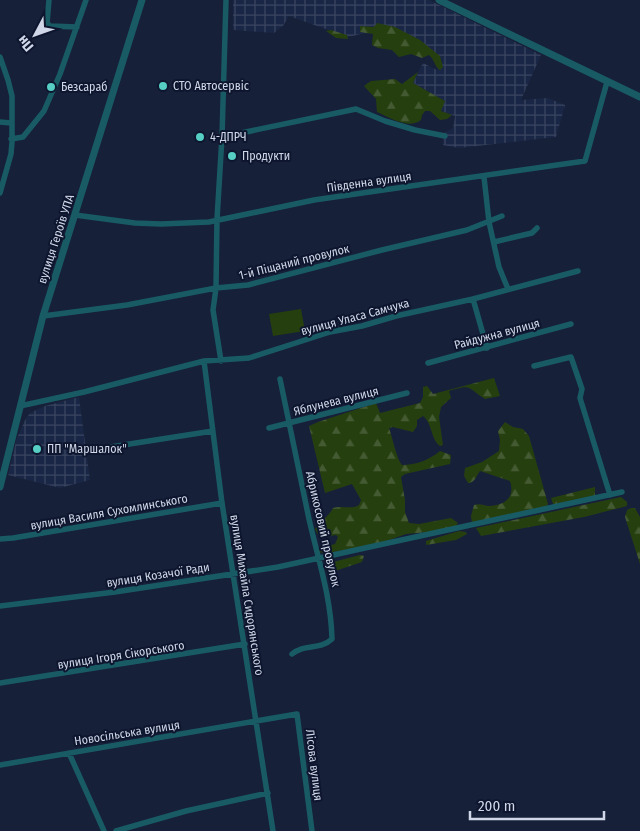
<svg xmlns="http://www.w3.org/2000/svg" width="640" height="831" viewBox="0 0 640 831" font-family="'Fira Sans Condensed',sans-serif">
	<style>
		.industrial { fill: url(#industrial-grid) }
		.forest { fill: url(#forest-firs) }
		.garden { fill: #263f0f }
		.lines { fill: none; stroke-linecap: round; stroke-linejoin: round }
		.minor { stroke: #195b65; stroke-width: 5.5 }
		.tertiary { stroke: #195b65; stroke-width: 7 }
		.poi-dot { fill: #56cec4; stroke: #0d162e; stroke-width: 2 }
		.labels { text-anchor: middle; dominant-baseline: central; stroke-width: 4; stroke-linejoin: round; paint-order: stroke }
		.poi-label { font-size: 12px; fill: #cfd7e8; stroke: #0d162e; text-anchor: start }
		.street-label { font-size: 12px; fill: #cfd7e8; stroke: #0d162e }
	</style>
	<defs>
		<pattern id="industrial-grid" width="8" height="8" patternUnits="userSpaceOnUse" patternTransform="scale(1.25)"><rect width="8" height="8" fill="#1a2645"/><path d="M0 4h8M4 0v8" fill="none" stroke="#3a4560"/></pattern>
		<pattern id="forest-firs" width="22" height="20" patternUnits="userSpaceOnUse" patternTransform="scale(1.25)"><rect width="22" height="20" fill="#263f0f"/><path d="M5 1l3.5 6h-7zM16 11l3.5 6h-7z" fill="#445a32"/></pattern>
	</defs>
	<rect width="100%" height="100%" fill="#162038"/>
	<!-- industrial -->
	<path class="industrial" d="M233,0H429L541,55L521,100L548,98L565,105L556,137L459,148L443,145V134L453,128L455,116L440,111L445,101L413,83L423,63L437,70L442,60L387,28L348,37L289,16L283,26L274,33L233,30Z
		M79,397L90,480L60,488L8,475L17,438L25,420L30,413L45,406Z"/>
	<!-- forest -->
	<path class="forest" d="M377,23L395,27L420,40L440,56L443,67L440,70C434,66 435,60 429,55L422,58L411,54L399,57L392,50L378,48L372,45L373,34L360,32V26L374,27Z
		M331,30L347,35L348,39L336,38L326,31Z
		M418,72L413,83L445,101L441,111L452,115L447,119L440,120L430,111H425L422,115L421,120C408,130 389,117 377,112L376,99L364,86L371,81L395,79L402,84Z
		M494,378L500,396L485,399C466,387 473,384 449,391L451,398L441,407L439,417L443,445L440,446C430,438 433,424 423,416L417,420V426L413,432L393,427L389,428C392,436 397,460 402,465C416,465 429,460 440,451L451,455L450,464L405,474L401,477L405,500V512L409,523L419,524L451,518L458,523L454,528L440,531L406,534L375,545L333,552L323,553L319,552V548L335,544L338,537L336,535C328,536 319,540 315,529C320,520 329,517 333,508C344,505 350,510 359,505L361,500L352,484L325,493L309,426L318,422L376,403L380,413L420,403L423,397V387L427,386L433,394Z
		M505,422L513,427L523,429L529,436L548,504L546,507L472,524L471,516L474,505C480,503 484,506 490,506C506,505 515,497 510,481L480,471C476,476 475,483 468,483L464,476L465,468L482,462L499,451L500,440L498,431Z
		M595,487V496L555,505L553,504L551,498Z
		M621,497L627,502V506L584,517L481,536L476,528Z
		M631,508H635L640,517V564L625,517L627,510Z
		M459,531L466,532L467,534L456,540L426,545V541Z
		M360,555L364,556L362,562L329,573L326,569L327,565L333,562Z"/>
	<!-- garden -->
	<path class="garden" d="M301,309L305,331L273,336L269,314Z"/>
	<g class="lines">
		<!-- minor -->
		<path class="minor" d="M49,0L47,23L50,26L77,27
			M0,57L8,80L12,96V142L11,154L0,193
			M0,122L11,123
			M222,137L356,109L385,121L415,130L445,136
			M11,139L23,137L44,111L60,74L86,0
			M484,177L489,222L499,267L508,289
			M75,215L135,223L161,224L209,222L314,200L585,161L607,82
			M494,242L532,233L537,228
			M473,299L487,348
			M43,316L127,305L216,288L248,285L382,250L467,230L502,216
			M204,361L222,503L273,831
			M221,361L213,310L216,288L217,219L222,137L226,0
			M428,363L571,324
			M534,366L571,357L582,389L580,398L610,495
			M280,379C290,426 299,472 309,519C318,559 331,597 332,639C319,651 305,643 292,654
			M20,406L84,392L204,361L249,358L330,332L362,326L396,316L473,299L578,271
			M269,428L407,393
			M91,450L213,431
			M0,539L13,538L222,503
			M0,606L115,592L278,567L622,492
			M0,683L245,644
			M69,753L104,831
			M0,765L297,714L312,831
			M116,831L186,811L268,793"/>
		<!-- tertiary -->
		<path class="tertiary" d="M439,0L640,97
			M0,487L43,316L142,0"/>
	</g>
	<!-- markers -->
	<g class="poi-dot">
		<circle cx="163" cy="86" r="5"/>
		<circle cx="51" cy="87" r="5"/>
		<circle cx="200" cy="137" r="5"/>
		<circle cx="232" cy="156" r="5"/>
		<circle cx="37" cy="449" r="5"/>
	</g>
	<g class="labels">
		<!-- poi labels -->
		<g class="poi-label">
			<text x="173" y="86">СТО Автосервіс</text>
			<text x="61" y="87">Безсараб</text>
			<text x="210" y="137">4-ДПРЧ</text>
			<text x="242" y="156">Продукти</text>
			<text x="47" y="449">ПП "Маршалок"</text>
		</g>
		<!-- street labels -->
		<g class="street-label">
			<text transform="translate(369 182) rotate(-8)">Південна вулиця</text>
			<text transform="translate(56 239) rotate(-72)">вулиця Героїв УПА</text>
			<text transform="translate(294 262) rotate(-14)">1-й Піщаний провулок</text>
			<text transform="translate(355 317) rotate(-15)">вулиця Уласа Самчука</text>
			<text transform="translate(497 334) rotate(-15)">Райдужна вулиця</text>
			<text transform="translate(336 401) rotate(-14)">Яблунева вулиця</text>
			<text transform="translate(109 512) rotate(-10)">вулиця Василя Сухомлинського</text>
			<text transform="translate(323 529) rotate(77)">Абрикосовий провулок</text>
			<text transform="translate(158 575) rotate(-9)">вулиця Козачої Ради</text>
			<text transform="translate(247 595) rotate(81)">вулиця Михайла Сидорянського</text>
			<text transform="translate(121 655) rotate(-9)">вулиця Ігоря Сікорського</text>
			<text transform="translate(127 733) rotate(-9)">Новосільська вулиця</text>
			<text transform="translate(314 765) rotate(83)">Лісова вулиця</text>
		</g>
	</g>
	<!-- north arrow -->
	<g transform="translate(35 35) rotate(229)" stroke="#0d162e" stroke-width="4" paint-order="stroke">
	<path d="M0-4L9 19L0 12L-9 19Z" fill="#cfd7e8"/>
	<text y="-8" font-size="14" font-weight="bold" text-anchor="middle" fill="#cfd7e8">Пн</text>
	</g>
	<!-- scale -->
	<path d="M470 811v8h134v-8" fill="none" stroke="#cfd7e8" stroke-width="2.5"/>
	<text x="478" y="811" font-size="15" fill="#cfd7e8" stroke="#0d162e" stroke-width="4" paint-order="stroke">200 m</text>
</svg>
